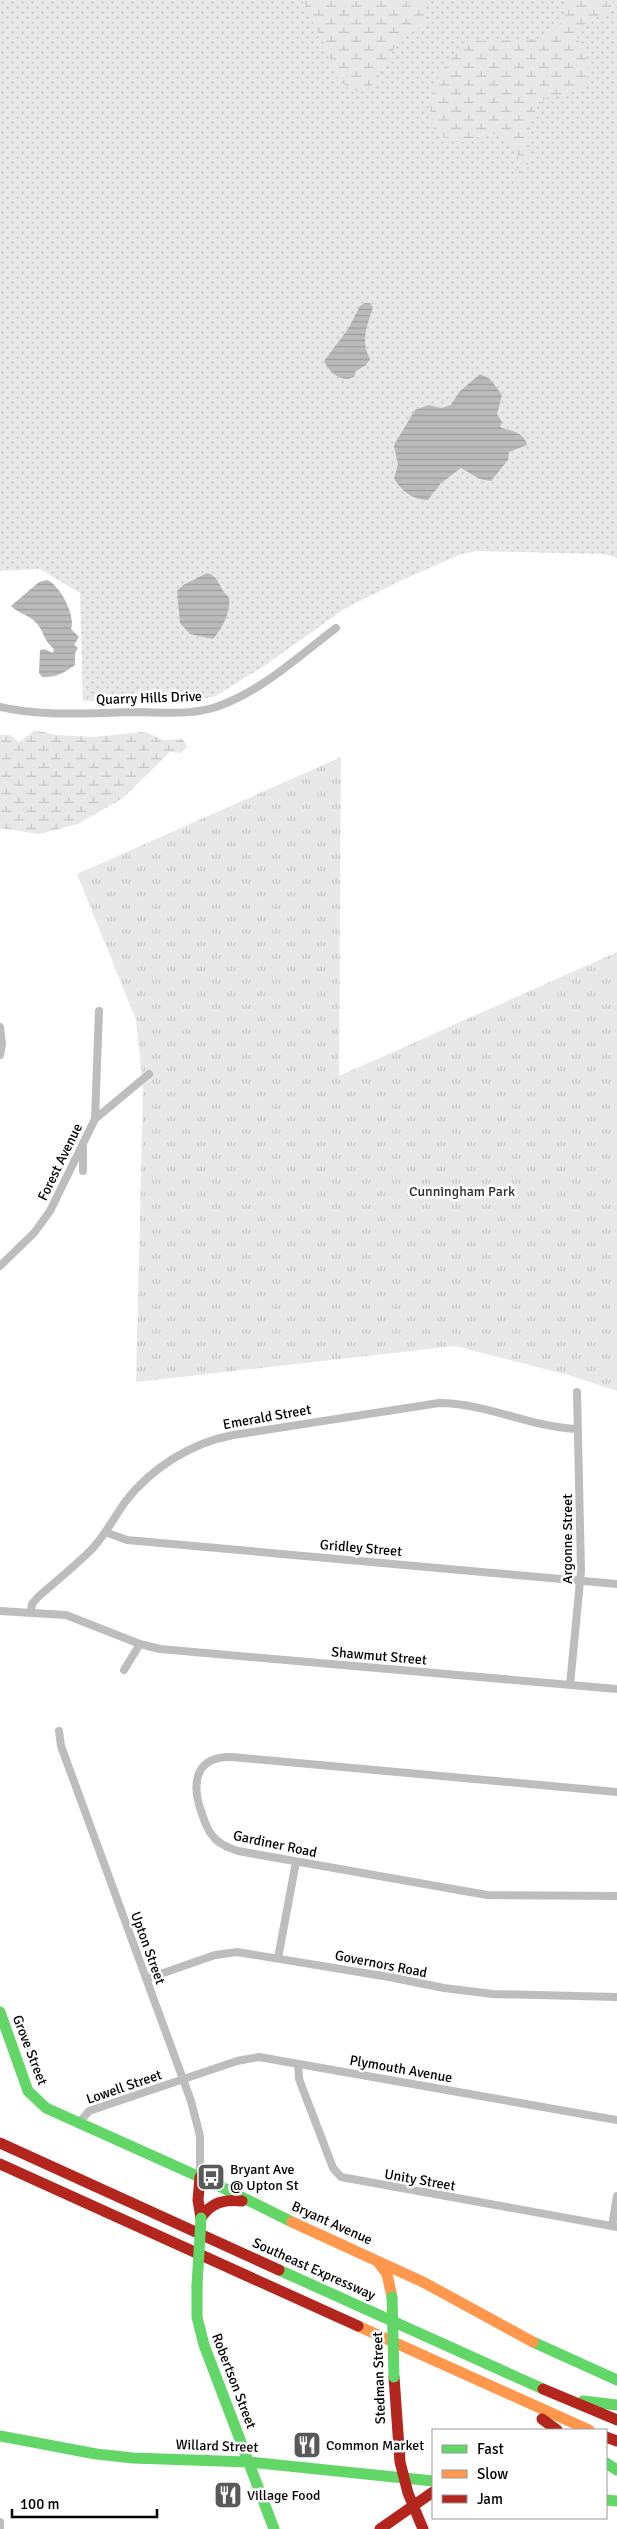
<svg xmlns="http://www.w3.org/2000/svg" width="617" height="2529" viewBox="0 0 617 2529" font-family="Signika,sans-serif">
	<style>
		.grass { fill: url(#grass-dots) }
		.wetland { fill: url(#wetland-marsh) }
		.park { fill: url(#park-tufts) }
		.water { fill: url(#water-rules) }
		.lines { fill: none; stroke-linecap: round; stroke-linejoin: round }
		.street { stroke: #bdbdbd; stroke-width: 8 }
		.fast { stroke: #63d668; stroke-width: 11 }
		.slow { stroke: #ff974d; stroke-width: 11 }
		.jam { stroke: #b3261e; stroke-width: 11 }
		.fast-bridge { stroke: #63d668; stroke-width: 11 }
		.labels { text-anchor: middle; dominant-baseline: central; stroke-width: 5; stroke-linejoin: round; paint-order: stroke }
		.street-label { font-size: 14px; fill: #000; stroke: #fff }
		.park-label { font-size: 14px; fill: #2c2c2c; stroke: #fff }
		.poi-label { font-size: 14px; fill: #000; stroke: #fff; text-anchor: start }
	</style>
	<defs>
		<pattern id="grass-dots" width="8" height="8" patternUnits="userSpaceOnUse" patternTransform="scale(1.25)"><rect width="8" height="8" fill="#e8e8e8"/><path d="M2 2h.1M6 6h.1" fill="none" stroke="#c5c5c5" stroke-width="1.8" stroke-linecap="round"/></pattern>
		<pattern id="wetland-marsh" width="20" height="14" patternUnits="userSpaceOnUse" patternTransform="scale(1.25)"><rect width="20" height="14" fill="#e8e8e8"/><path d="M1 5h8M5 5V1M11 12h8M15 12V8" fill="none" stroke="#c5c5c5"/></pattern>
		<pattern id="park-tufts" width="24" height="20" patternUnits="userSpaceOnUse" patternTransform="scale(1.25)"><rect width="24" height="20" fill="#e8e8e8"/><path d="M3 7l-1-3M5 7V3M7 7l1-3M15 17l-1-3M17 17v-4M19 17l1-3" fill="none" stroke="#c5c5c5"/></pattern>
		<pattern id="water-rules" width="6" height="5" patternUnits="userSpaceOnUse" patternTransform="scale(1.25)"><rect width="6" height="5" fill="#bababa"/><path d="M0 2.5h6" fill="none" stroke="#9e9e9e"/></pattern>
	</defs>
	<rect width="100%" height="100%" fill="#fff"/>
	<!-- grass -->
	<path class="grass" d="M0,0H617V558L604,554L475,551L459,555L402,580L344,609L267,664L216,696L193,701H83L80,593L40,569L0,571Z"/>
	<!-- wetland -->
	<path class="wetland" d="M302,0H425V22C421,25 417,30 413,32C409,34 405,34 402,37C386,54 382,94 352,92L337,77L326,47Z
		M565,0H614C611,14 596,16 586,23C582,26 580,33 577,37C580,46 587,57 588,66C591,83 578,92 563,95C559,96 552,95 548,97C539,101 533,114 531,123C528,140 535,175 515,184C516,178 520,171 520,166C519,147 504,130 484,135C475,138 469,143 458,142C447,141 440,135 432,127C425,86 442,68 468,39L483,41L541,39L553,31L564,19Z
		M35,730L56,735L94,737L140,732L148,733L163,740L183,739L187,747L181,753L170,752L123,798L78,824L39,834L0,828V735H10L19,742Z"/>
	<!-- park -->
	<path class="park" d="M341,757L339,1076L617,952V1391L568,1375L455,1346L136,1382L143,1087L136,1020L77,874Z"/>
	<!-- water -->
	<path class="water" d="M365,303H370L373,307C367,326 360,341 370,359L366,365L356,371L354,377C342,383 329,373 324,361L348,329L360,306Z
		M480,374L490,379L502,395L497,414L502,422L500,427C511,431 524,432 527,445L509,452L508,460L491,481L480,479L461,468L441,483L428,500C413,500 401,491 394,478L398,465L394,445L415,410L429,405L441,408L451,405L459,392Z
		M207,573C220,576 219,590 229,597C231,611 223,628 213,639L190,634L180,623L177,591L183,585Z
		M47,580C60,585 76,616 71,629L79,637L74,645L78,648L75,653V665C65,672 56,678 42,677L39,673L40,650L44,649L53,653L54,649C45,642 44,633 38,625C31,615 19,614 11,606L39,582Z"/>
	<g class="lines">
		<!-- street -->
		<path class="street" d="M0,707C42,717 89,713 133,712C161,712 192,716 219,706C263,690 299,656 336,628
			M0,1027L2,1044L0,1055
			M95,1119L99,1011
			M83,1171V1148
			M0,1266L34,1233L50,1211L95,1119L149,1074
			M105,1532L127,1540L617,1584
			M0,1611L66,1615L140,1644L160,1649L617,1689
			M31,1612L32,1604L38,1597C55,1582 75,1566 92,1549C105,1535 114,1518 125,1502C151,1468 191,1443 233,1435L439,1403C486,1403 530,1427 577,1429
			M124,1670L140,1644
			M570,1685L581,1571L577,1392
			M59,1731L61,1746L191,2101L200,2136V2177
			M617,1792L232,1757C196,1756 191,1782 201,1811C204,1819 206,1828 212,1835C218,1844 228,1848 238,1851L487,1895L617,1896
			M278,1958L296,1862
			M146,1979L215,1955L237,1952L389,1977L444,1988L493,1994L617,1997
			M298,2064L299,2079L333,2168L341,2177L617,2227
			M78,2124L89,2111L237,2061L259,2057L617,2120
			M612,2226L617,2196
			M0,2522V2529"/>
		<!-- fast -->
		<path class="fast" d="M0,2012L28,2091L46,2108L213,2183L292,2222
			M279,2270L543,2389
			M197,2286V2317L204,2345L274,2529
			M533,2342L617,2380
			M583,2401L617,2405
			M0,2436L96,2454L133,2458L249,2462L433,2481
			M606,2463L617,2470
			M606,2500L617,2501"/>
		<!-- slow -->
		<path class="slow" d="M292,2222L423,2282L533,2342
			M378,2262L387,2274L392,2297
			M358,2326L589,2430"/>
		<!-- jam -->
		<path class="jam" d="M0,2143L279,2270
			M0,2164L358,2326
			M200,2177L198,2200L201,2218
			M201,2218C211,2202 225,2199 242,2201
			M394,2377L400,2462L408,2493L423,2529
			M543,2389L617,2420
			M542,2419L557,2430
			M606,2437L617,2441
			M380,2529L433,2492"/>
		<!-- fast-bridge -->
		<path class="fast-bridge" d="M197,2286L201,2218
			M392,2297L394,2377"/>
	</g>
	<!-- icons -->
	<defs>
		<symbol id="bus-square" viewBox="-11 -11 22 22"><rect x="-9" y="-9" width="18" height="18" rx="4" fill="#595959" stroke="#fff"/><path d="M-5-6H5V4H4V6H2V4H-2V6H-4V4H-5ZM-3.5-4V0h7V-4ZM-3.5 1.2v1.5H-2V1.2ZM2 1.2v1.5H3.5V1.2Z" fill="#fff"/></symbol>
		<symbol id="restaurant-square" viewBox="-11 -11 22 22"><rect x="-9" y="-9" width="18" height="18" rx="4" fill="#595959" stroke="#fff"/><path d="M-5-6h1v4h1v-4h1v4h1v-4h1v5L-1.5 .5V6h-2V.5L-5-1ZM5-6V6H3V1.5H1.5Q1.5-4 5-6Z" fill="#fff"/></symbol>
	</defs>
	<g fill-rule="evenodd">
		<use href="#bus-square" x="195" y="2161" width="32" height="32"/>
		<use href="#restaurant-square" x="291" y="2429" width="32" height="32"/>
		<use href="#restaurant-square" x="212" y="2479" width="32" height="32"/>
	</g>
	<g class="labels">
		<!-- street labels -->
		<g class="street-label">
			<text transform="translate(149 698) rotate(-2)">Quarry Hills Drive</text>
			<text transform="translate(60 1162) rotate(-64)">Forest Avenue</text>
			<text transform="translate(267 1417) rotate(-10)">Emerald Street</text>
			<text transform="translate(567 1539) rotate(-90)">Argonne Street</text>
			<text transform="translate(361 1548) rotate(5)">Gridley Street</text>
			<text transform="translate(379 1656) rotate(5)">Shawmut Street</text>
			<text transform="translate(275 1844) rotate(12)">Gardiner Road</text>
			<text transform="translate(148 1948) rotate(70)">Upton Street</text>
			<text transform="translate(381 1964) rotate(11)">Governors Road</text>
			<text transform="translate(30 2050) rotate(69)">Grove Street</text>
			<text transform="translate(401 2069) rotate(10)">Plymouth Avenue</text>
			<text transform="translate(124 2087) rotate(-19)">Lowell Street</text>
			<text transform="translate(420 2180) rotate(10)">Unity Street</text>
			<text transform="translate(332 2223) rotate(24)">Bryant Avenue</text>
			<text transform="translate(314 2269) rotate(24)">Southeast Expressway</text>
			<text transform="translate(379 2378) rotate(-92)">Stedman Street</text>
			<text transform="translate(234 2381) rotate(69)">Robertson Street</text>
			<text transform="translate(217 2446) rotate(2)">Willard Street</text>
		</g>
		<!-- park labels -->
		<g class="park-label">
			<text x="462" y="1191">Cunningham Park</text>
		</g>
		<!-- poi labels -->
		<g class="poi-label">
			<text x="230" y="2169">Bryant Ave<tspan x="230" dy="16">@ Upton St</tspan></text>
			<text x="326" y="2445">Common Market</text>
			<text x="247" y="2495">Village Food</text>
		</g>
	</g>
	<!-- legend -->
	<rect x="432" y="2429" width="175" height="90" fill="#ffffff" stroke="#999999"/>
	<rect x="442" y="2445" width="25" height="8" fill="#63d668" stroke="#999999"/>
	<text x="477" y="2454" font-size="15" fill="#000000">Fast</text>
	<rect x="442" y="2470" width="25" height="8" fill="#ff974d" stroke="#999999"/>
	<text x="477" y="2479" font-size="15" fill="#000000">Slow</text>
	<rect x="442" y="2495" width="25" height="8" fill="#b3261e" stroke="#999999"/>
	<text x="477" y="2504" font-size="15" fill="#000000">Jam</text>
	<!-- scale -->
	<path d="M12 2509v8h145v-8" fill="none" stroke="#000000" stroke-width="2.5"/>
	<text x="20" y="2509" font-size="15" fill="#000000" stroke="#ffffff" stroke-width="4" paint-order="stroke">100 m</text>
</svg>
